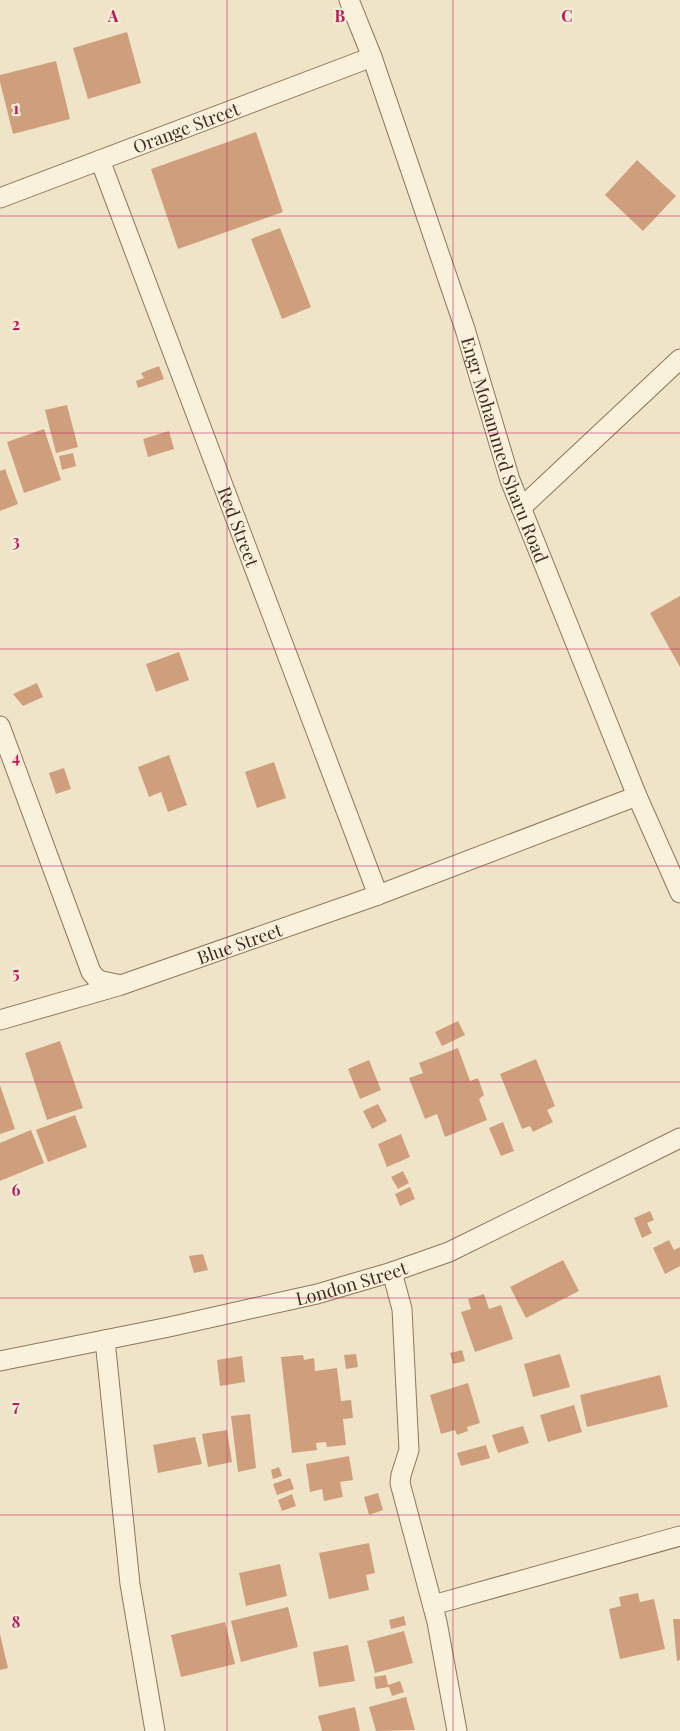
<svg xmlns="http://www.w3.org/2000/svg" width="680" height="1731" viewBox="0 0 680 1731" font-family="'Playfair Display',serif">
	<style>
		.building { fill: #cf9f7d }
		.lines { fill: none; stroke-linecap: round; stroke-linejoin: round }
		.street-casing { stroke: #8d765c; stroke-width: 21 }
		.street { stroke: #faf1dc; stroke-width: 19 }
		.grid { fill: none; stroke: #c2185b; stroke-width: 1; stroke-opacity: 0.55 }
		.labels { text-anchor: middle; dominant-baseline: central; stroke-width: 4.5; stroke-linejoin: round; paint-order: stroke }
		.street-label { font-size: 18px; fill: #3d2e20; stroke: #f7eed8 }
		.grid-label { font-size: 16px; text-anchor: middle; font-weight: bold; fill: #c2185b; stroke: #f7eed8; stroke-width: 4.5; stroke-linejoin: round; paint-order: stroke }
	</style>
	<rect width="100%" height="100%" fill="#f0e4c8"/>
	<!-- building -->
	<path class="building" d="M127,32L141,83L88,99L73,48Z
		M56,61L70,119L13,134L0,82V75Z
		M256,132L283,212L178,249L151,169Z
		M637,160L676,196L643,231L605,195Z
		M280,228L311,307L282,319L251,239Z
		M159,366L164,379L138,388L136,381L144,378L141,373Z
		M67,405L78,447L56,453L45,410Z
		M44,429L61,480L24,493L7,442Z
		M169,431L174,449L148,457L143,439Z
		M73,453L76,466L62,470L59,456Z
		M5,469L18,504L0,511V471Z
		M680,596V667L650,613Z
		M179,652L189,680L156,692L146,664Z
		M37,683L43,697L23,706L13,694Z
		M169,755L187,805L168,812L161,792L149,797L138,767Z
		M274,762L286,798L257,808L245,772Z
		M64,768L71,789L56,794L49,773Z
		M458,1021L465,1035L442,1046L435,1032Z
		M60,1041L83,1108L47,1120L25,1053Z
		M458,1048L470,1081L478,1078L484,1095L479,1099L487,1120L445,1137L437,1114L425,1119L409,1078L423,1073L419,1063Z
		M536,1059L555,1106L547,1110L553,1122L533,1132L530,1126L522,1129L500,1074Z
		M369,1060L381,1090L360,1099L348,1069Z
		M0,1085L15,1129L0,1134Z
		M378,1104L387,1121L372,1129L363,1111Z
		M75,1115L87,1147L48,1162L36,1130Z
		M503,1122L514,1151L501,1156L489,1128Z
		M31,1130L44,1163L0,1181V1143Z
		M401,1134L410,1157L387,1167L378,1144Z
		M403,1171L409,1183L398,1189L391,1177Z
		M410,1187L415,1199L400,1206L395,1194Z
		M650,1211L654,1220L647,1223L652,1233L642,1238L634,1218Z
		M669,1240L674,1250L680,1247V1266L665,1274L653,1248Z
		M203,1254L208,1270L194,1273L189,1256Z
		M563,1260L579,1291L526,1318L510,1287Z
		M484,1294L489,1309L501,1305L513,1339L475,1352L461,1312L471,1309L468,1299Z
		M462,1350L465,1361L453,1364L450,1353Z
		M356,1354L358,1367L346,1369L344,1355Z
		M560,1354L570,1387L533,1397L524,1364Z
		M303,1355L304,1360L314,1358L315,1371L337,1368L341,1401L351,1400L353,1418L343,1419L346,1445L327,1447L326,1442L316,1443L317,1450L292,1453L281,1357Z
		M242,1356L245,1382L220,1386L217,1360Z
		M660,1375L668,1407L587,1427L580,1395Z
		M468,1383L480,1423L467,1427L468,1431L457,1435L455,1430L441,1434L430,1395Z
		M574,1405L582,1432L548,1442L540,1415Z
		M250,1414L256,1468L238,1472L231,1416Z
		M523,1426L529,1443L498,1453L492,1435Z
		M227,1430L232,1462L208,1467L202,1434Z
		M195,1437L202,1464L158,1473L153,1445Z
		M486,1445L490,1458L461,1466L457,1453Z
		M349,1456L353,1480L340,1482L343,1497L324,1501L322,1489L310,1492L306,1464Z
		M279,1467L282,1476L273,1479L271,1470Z
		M290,1478L294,1489L277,1495L273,1484Z
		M378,1493L383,1510L369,1515L364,1497Z
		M292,1494L296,1506L282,1511L278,1500Z
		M369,1543L375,1573L366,1575L369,1590L329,1599L319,1553Z
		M280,1564L287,1596L246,1606L239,1573Z
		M638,1593L640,1602L654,1599L665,1649L620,1659L609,1609L621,1606L619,1597Z
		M288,1607L298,1647L241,1662L231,1621Z
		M404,1616L406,1625L391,1629L389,1620Z
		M673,1619H680V1660L677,1661Z
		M225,1622L235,1664L181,1677L171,1635Z
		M404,1631L413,1663L375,1673L367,1641Z
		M0,1634L8,1668L0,1670Z
		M348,1645L355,1681L319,1687L313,1652Z
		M386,1675L388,1685L400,1681L404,1692L392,1696L389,1687L376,1689L374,1677Z
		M406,1697L415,1730L376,1731L369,1707Z
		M355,1707L360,1731H322L318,1716Z"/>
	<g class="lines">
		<defs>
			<g id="street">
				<path id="s1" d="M349,0L372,57L465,329L510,480L637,796L680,893"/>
				<path id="s2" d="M100,160L378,895"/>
				<path id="s3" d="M0,198L372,57"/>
				<path d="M521,508L680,359"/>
				<path id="s4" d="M0,726L91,972L98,980L121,985L378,895L637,796"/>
				<path d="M0,1020L118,986"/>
				<path d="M392,1272L402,1309L409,1450L401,1475L400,1483L437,1622L457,1731"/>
				<path d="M105,1340L130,1584L155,1731"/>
				<path id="s5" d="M0,1361L169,1327L317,1294L392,1272L449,1252L680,1138"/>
				<path d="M433,1605L680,1536"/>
			</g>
		</defs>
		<!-- street casing -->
		<use href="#street" class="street-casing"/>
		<!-- street -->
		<use href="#street" class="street"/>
	</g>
	<!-- grid -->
	<path class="grid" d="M227,0V1731M453,0V1731M0,216H680M0,433H680M0,649H680M0,866H680M0,1082H680M0,1298H680M0,1515H680"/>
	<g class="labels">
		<!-- street labels -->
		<g class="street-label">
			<text stroke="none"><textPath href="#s3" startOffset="199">Orange Street</textPath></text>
			<text stroke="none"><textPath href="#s1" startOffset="476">Engr Mohammed Sharu Road</textPath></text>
			<text stroke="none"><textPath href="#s2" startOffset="392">Red Street</textPath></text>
			<text stroke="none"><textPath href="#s4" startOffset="422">Blue Street</textPath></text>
			<text stroke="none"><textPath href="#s5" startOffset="360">London Street</textPath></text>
		</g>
	</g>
	<g class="grid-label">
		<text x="113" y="22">A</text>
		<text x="340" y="22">B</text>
		<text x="567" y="22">C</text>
		<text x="16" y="114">1</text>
		<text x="16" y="330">2</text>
		<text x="16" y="547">3</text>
		<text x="16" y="763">4</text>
		<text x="16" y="979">5</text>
		<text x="16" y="1196">6</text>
		<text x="16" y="1412">7</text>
		<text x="16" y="1628">8</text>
	</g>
</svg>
